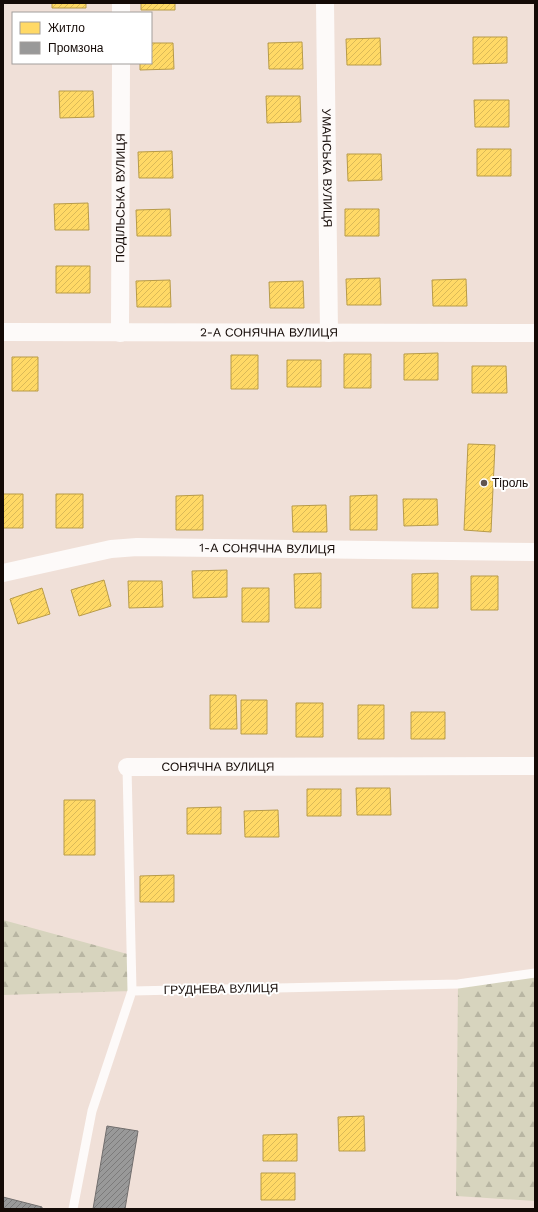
<svg xmlns="http://www.w3.org/2000/svg" width="538" height="1212" viewBox="0 0 538 1212" font-family="'Work Sans',sans-serif">
	<style>
		.forest { fill: url(#forest-firs) }
		.homes { fill: url(#homes-hatch); stroke: #b89b49 }
		.industry { fill: url(#industry-hatch); stroke: #716e6d }
		.lines { fill: none; stroke-linecap: round; stroke-linejoin: round }
		.service { stroke: #fdfaf9; stroke-width: 9 }
		.minor { stroke: #fdfaf9; stroke-width: 18 }
		.poi-dot { fill: #615550; stroke: #fff; stroke-width: 1.5 }
		.labels { text-anchor: middle; dominant-baseline: central; stroke-width: 4; stroke-linejoin: round; paint-order: stroke }
		.street-label { font-size: 12px; fill: #140a06; stroke: #fff }
		.poi-label { font-size: 12px; fill: #140a06; stroke: #fff; text-anchor: start }
	</style>
	<defs>
		<pattern id="forest-firs" width="22" height="20" patternUnits="userSpaceOnUse"><rect width="22" height="20" fill="#d7d4be"/><path d="M5 1l3.5 6h-7zM16 11l3.5 6h-7z" fill="#b8b5a2"/></pattern>
		<pattern id="homes-hatch" width="6" height="6" patternUnits="userSpaceOnUse"><rect width="6" height="6" fill="#ffd966"/><path d="M-1 1l2-2M0 6l6-6M5 7l2-2" fill="none" stroke="#dab957"/></pattern>
		<pattern id="industry-hatch" width="6" height="6" patternUnits="userSpaceOnUse"><rect width="6" height="6" fill="#999"/><path d="M-1 1l2-2M0 6l6-6M5 7l2-2" fill="none" stroke="#7c7b7b"/></pattern>
	</defs>
	<rect width="100%" height="100%" fill="#f0e0d8"/>
	<!-- forest -->
	<path class="forest" d="M3,920L131,955L132,991L3,995Z
		M535,973V1201L456,1196L458,984Z"/>
	<!-- homes -->
	<path class="homes" d="M52,3H86V8H52Z
		M141,3H175V10H141Z
		M473,37H507V63L473,64Z
		M380,38L381,65H347L346,39Z
		M302,42L303,69H269L268,43Z
		M151,43H173L174,69L140,70V63H151Z
		M59,91H93L94,117L60,118Z
		M266,96H300L301,122L267,123Z
		M474,100H509V127H475Z
		M477,149H511V176H477Z
		M172,151L173,178H139L138,152Z
		M347,154H381L382,180L348,181Z
		M88,203L89,230H55L54,204Z
		M170,209L171,236H137L136,210Z
		M345,209H379V236H345Z
		M56,266H90V293H56Z
		M380,278L381,305H347L346,279Z
		M466,279L467,306H433L432,280Z
		M170,280L171,307H137L136,281Z
		M303,281L304,308H270L269,282Z
		M438,353V380H404V354Z
		M344,354H371V388H344Z
		M231,355H258V389H231Z
		M12,357H38V391H12Z
		M287,360H321V387H287Z
		M472,366H506L507,393H472Z
		M468,444L495,445L491,532L464,530Z
		M3,494H23V528H3Z
		M56,494H83V528H56Z
		M203,495V530H176V496Z
		M377,495V530H350V496Z
		M403,499H437L438,525L404,526Z
		M326,505L327,532H293L292,506Z
		M227,570V597L193,598L192,571Z
		M321,573V608H295L294,574Z
		M438,573V608H412V574Z
		M471,576H498V610H471Z
		M104,580L111,606L79,616L71,590Z
		M128,581H162L163,607L129,608Z
		M42,588L50,614L18,624L10,599Z
		M242,588H269V622H242Z
		M210,695H236L237,729H210Z
		M241,700H267V734H241Z
		M296,703H323V737H296Z
		M358,705H384V739H358Z
		M411,712H445V739H411Z
		M356,788H390L391,815H357Z
		M307,789H341V816H307Z
		M64,800H95V855H64Z
		M221,807V834H187V808Z
		M278,810L279,837H245L244,811Z
		M174,875V902H140V876Z
		M364,1116L365,1151H339L338,1117Z
		M297,1134V1161H263V1135Z
		M261,1173H295V1200H261Z"/>
	<!-- industry -->
	<path class="industry" d="M107,1126L138,1131L125,1209H93Z
		M3,1197L42,1207V1209H3Z"/>
	<g class="lines">
		<!-- service -->
		<path class="service" d="M127,767L132,991
			M73,1209L92,1111L132,991L458,984L535,973"/>
		<!-- minor -->
		<g class="minor">
			<path id="s1" d="M325,3L329,333"/>
			<path d="M121,13V3"/>
			<path id="s2" d="M3,332L535,333"/>
			<path id="s3" d="M120,333L121,63"/>
			<path id="s4" d="M3,573L111,549L137,547L535,552"/>
			<path id="s5" d="M127,767L535,766"/>
		</g>
	</g>
	<!-- markers -->
	<circle class="poi-dot" cx="484" cy="483" r="4"/>
	<g class="labels">
		<!-- street labels -->
		<g class="street-label">
			<text stroke="none"><textPath href="#s1" startOffset="165">УМАНСЬКА ВУЛИЦЯ</textPath></text>
			<text stroke="none"><textPath href="#s3" startOffset="135">ПОДІЛЬСЬКА ВУЛИЦЯ</textPath></text>
			<text stroke="none"><textPath href="#s2" startOffset="266">2-А СОНЯЧНА ВУЛИЦЯ</textPath></text>
			<text stroke="none"><textPath href="#s4" startOffset="267">1-А СОНЯЧНА ВУЛИЦЯ</textPath></text>
			<text stroke="none"><textPath href="#s5" startOffset="91">СОНЯЧНА ВУЛИЦЯ</textPath></text>
			<text transform="translate(221 989) rotate(-1)">ГРУДНЕВА ВУЛИЦЯ</text>
		</g>
		<!-- poi labels -->
		<g class="poi-label">
			<text x="492" y="483">Тіроль</text>
		</g>
	</g>
	<!-- border -->
	<rect width="538" height="1212" fill="none" stroke="#140a06" stroke-width="8"/>
	<!-- legend -->
	<rect x="12" y="12" width="140" height="52" fill="#ffffff" stroke="#a19d9b"/>
	<rect x="20" y="22" width="20" height="12" fill="#ffd966" stroke="#a19d9b"/>
	<text x="48" y="32" font-size="12" fill="#140a06">Житло</text>
	<rect x="20" y="42" width="20" height="12" fill="#999999" stroke="#a19d9b"/>
	<text x="48" y="52" font-size="12" fill="#140a06">Промзона</text>
</svg>
